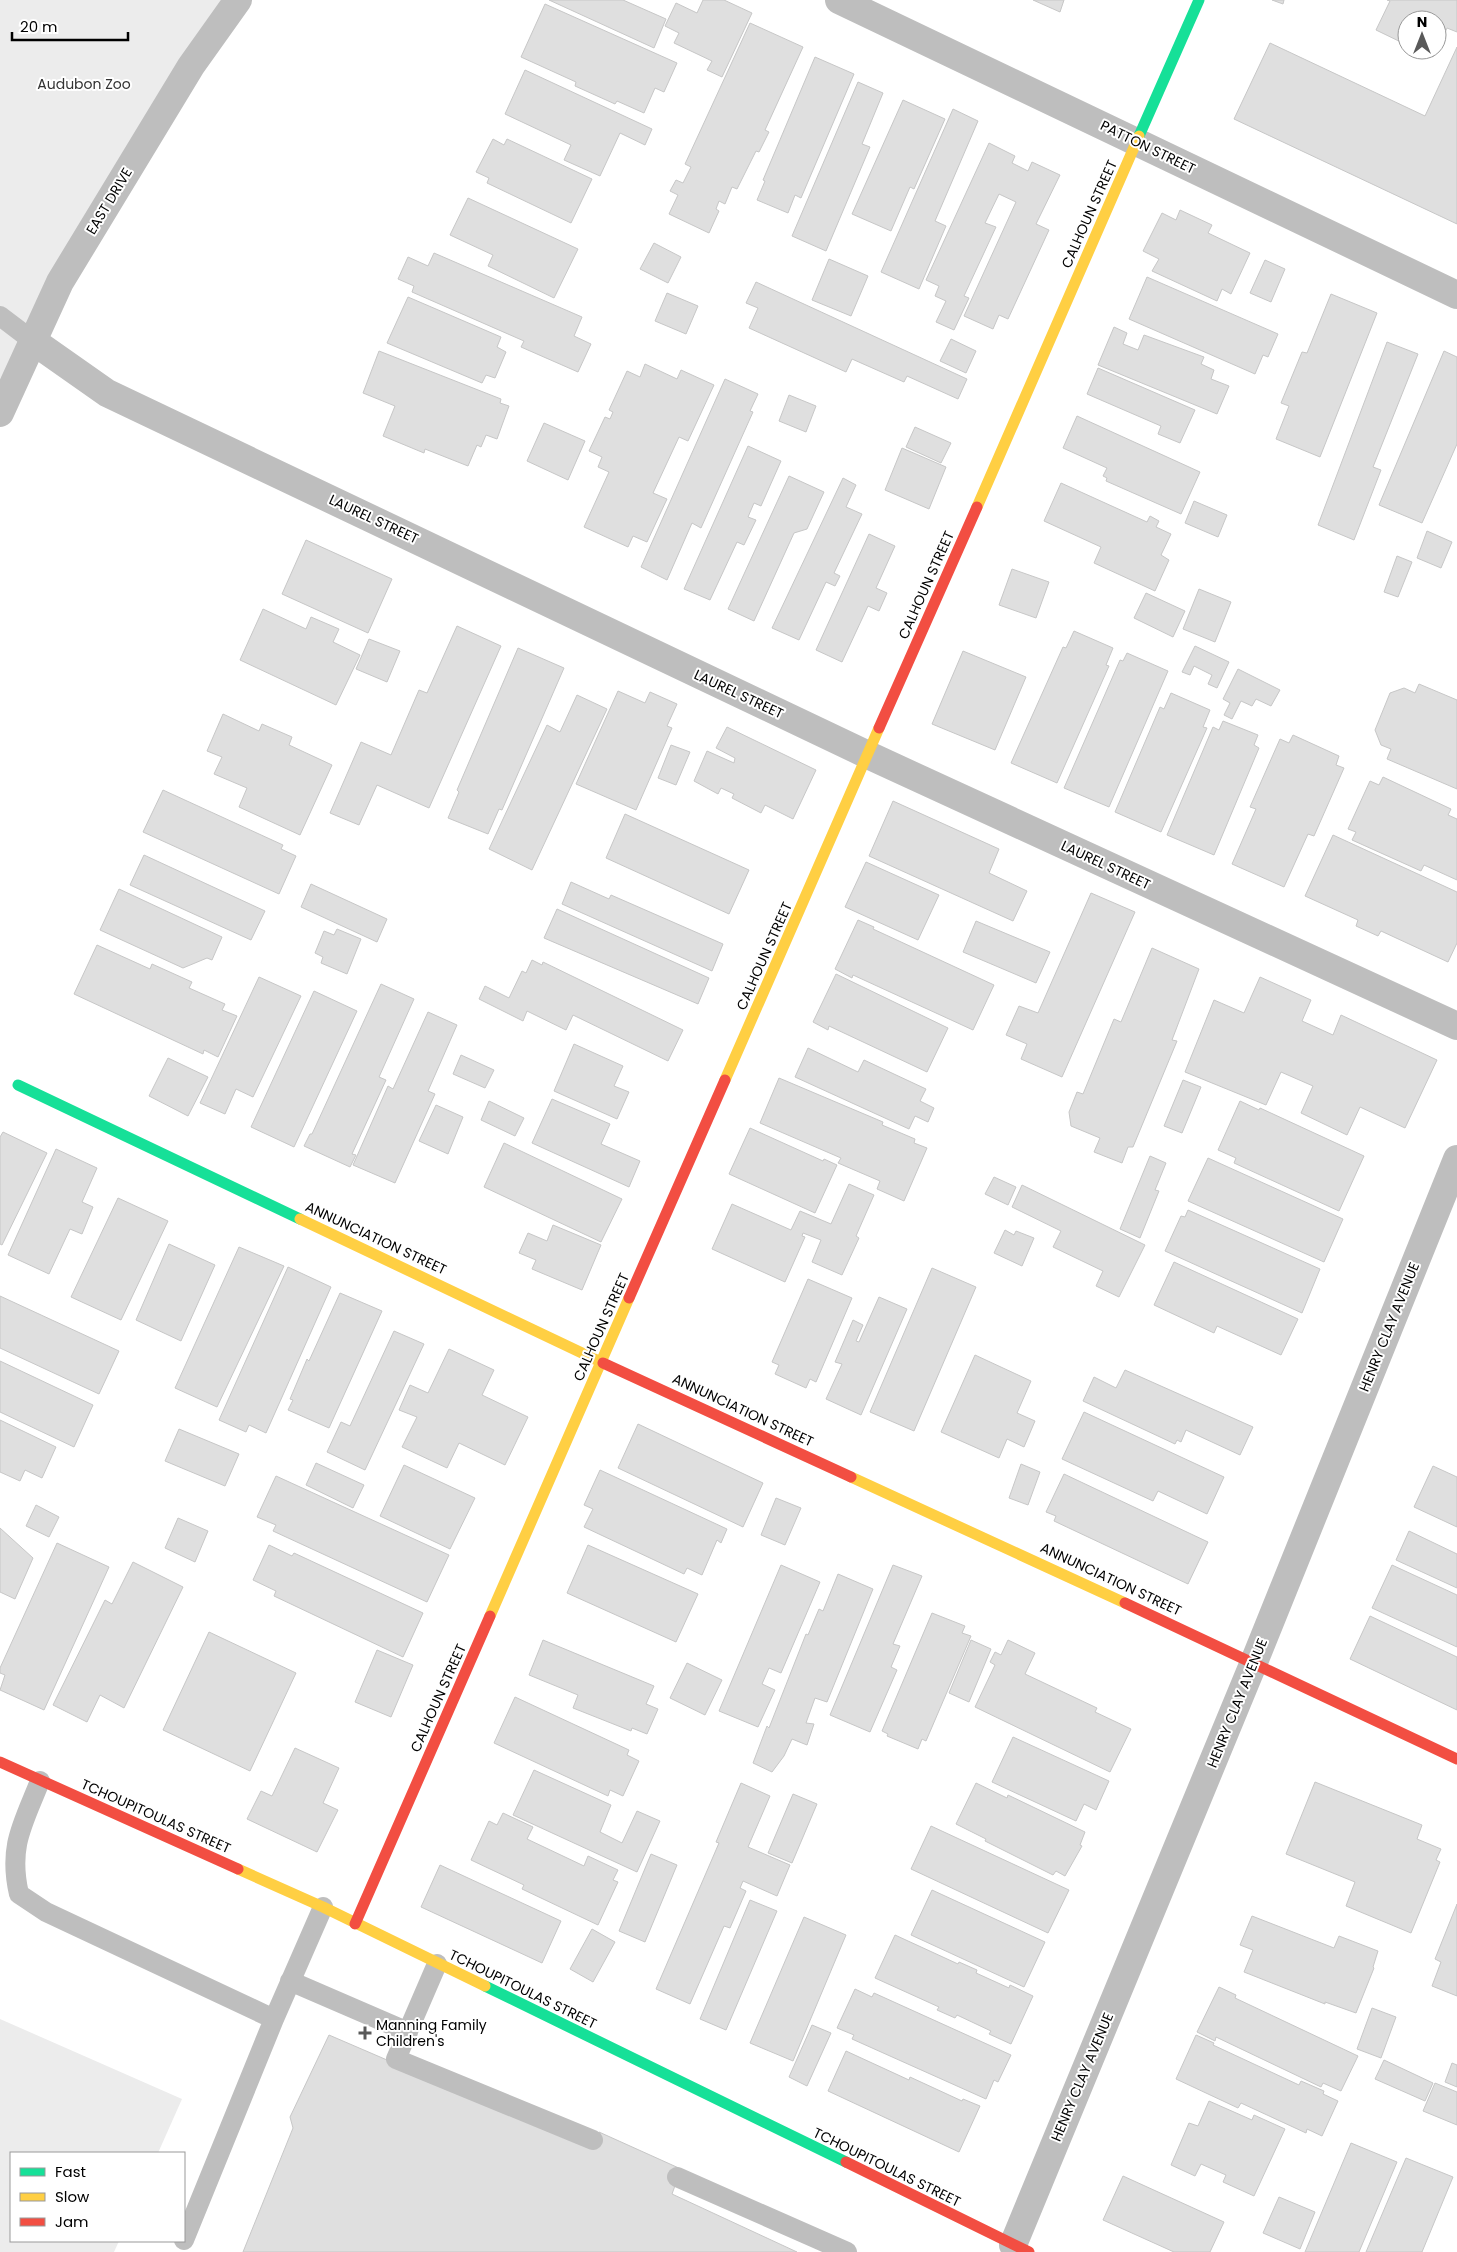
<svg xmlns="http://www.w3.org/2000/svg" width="1457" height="2252" viewBox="0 0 1457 2252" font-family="Poppins,sans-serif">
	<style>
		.green { fill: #ececec }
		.building { fill: #dfdfdf; stroke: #c7c7c7 }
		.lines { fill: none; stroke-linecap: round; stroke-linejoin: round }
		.lane { stroke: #bebebe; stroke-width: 20 }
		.street { stroke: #bebebe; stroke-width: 28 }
		.fast { stroke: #16e098; stroke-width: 11 }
		.slow { stroke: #ffcf43; stroke-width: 11 }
		.jam { stroke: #f24e42; stroke-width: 11 }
		.poi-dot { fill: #595959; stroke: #fff; stroke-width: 2 }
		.labels { text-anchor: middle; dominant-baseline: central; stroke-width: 4; stroke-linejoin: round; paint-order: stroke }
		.park-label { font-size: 14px; fill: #333; stroke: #fff }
		.street-label { font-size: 14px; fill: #000; stroke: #fff }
		.poi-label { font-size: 14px; fill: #000; stroke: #fff; text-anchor: start }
	</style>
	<rect width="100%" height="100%" fill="#fff"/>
	<!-- green -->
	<path class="green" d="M0,0H233L0,415Z
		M0,2019L182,2099L158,2153H11V2241H119L114,2252H0Z"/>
	<!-- building -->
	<path class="building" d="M549,0H623L666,19L654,48Z
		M703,0H724L752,13L722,77L707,70L712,61L674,43L679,33L665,26L676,3L697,13Z
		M1033,0H1064L1060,12Z
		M1272,0H1284L1283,4Z
		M1387,0H1457V32L1447,28L1437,50V20H1407V45L1376,30L1390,1Z
		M545,4L677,63L664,92L655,88L644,113L617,101L615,104L575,86L576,82L521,57Z
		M750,23L803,47L765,130L769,132L759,152L756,151L737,189L732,187L725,204L719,201L716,209L719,211L709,233L669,214L678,195L670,191L676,180L683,183L691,167L685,164Z
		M1270,43L1425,116L1457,47V224L1234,119Z
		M1418,50H1437L1433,57Z
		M815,57L854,74L801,198L795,195L788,213L757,200L765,181L763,180Z
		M525,70L652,129L645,145L620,133L600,176L564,160L571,145L505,114Z
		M858,82L883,93L862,144L870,147L826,251L792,236Z
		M903,100L945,119L914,189L910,187L891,231L852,214Z
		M953,109L978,121L935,221L946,226L919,289L881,272Z
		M493,139L504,145L507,139L592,179L571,223L487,183L489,178L476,172Z
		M989,143L1015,156L1012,163L1028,171L1032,162L1060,175L1036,224L1049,230L1008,319L999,315L993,329L964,316L1016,202L999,194L985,223L996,227L964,296L969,298L954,330L936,322L946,301L935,296L939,286L926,280Z
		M468,198L578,249L554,298L488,266L493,255L450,235Z
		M1180,210L1212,225L1208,233L1250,253L1231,294L1222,289L1217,301L1152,271L1159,259L1143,251L1162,213L1176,220Z
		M654,243L681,257L668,283L640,269Z
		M434,253L582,317L574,336L591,344L578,372L521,347L524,341L412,292L414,286L398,279L408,257L428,266Z
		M829,259L868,276L851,316L812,300Z
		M1265,260L1285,269L1271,302L1250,293Z
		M1147,277L1278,334L1268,357L1263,355L1255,374L1129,319Z
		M756,282L967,379L958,399L907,376L904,382L852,359L846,372L749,328L758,308L746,303Z
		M667,293L698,306L686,334L655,321Z
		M1331,294L1377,313L1320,457L1276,439L1289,406L1281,403L1302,352L1307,353Z
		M408,297L501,337L497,347L506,352L495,378L486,375L482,383L387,343Z
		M1114,327L1127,333L1123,344L1138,350L1144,335L1204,357L1201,364L1214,370L1211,379L1229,386L1217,414L1098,365Z
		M951,339L976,351L966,373L940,361Z
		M1387,342L1418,354L1373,467L1381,470L1354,540L1318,525Z
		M379,351L501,399L500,403L509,406L497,439L486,435L481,447L477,445L468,466L425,449L424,453L383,436L395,406L363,393Z
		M1444,351L1457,357V444L1422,523L1379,505Z
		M645,364L677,379L681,370L714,385L688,441L679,437L653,493L667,499L647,542L633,536L628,547L584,527L609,472L598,467L602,457L589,451L605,417L610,419L613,412L609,410L627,371L640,377Z
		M1098,368L1195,410L1180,443L1158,434L1161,426L1087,394Z
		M725,379L758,394L750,411L753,412L701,528L692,523L667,580L641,567Z
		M789,395L816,406L806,432L779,421Z
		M1077,416L1200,472L1181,514L1106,481L1107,478L1103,476L1107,468L1063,448Z
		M544,423L585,441L568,480L527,461Z
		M915,427L951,443L941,463L906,447Z
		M748,446L781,461L761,506L754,503L748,517L756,520L744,545L737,542L710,600L684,589Z
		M902,448L946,467L929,509L885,490Z
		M789,476L824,492L807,529L794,533L754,621L728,609Z
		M843,478L856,485L846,507L862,514L834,573L840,576L835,586L826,582L799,640L772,628Z
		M1061,483L1147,522L1150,516L1159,521L1156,527L1171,534L1161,555L1169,560L1155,591L1094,563L1101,547L1044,521Z
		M1194,501L1227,515L1218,537L1185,523Z
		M1427,531L1452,542L1441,568L1417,558Z
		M869,534L895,546L876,588L887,593L879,611L868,606L842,662L816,650Z
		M306,540L392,579L368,633L282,594Z
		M1397,556L1412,562L1398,597L1384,592Z
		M1012,569L1049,582L1036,618L999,605Z
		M1199,589L1231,602L1215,642L1183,629Z
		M1146,593L1185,611L1173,637L1134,618Z
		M263,609L306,629L311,617L339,629L333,642L360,655L336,705L240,660Z
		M457,626L501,646L429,808L377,785L359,825L330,813L361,742L391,755L419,690L427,693Z
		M1074,631L1113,648L1106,665L1109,666L1057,783L1011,763L1063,647L1066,648Z
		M369,639L400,651L387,682L356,669Z
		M1195,646L1229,662L1217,688L1208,684L1212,675L1194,666L1190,675L1182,672Z
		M518,648L564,668L502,810L499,809L488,834L448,818L459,792L457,790Z
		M963,651L1026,677L995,750L932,724Z
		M1127,653L1168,671L1109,807L1064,788L1120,660L1123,661Z
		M1238,669L1280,690L1271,706L1256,699L1252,706L1241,701L1232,719L1224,715L1230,703L1223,699Z
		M1419,684L1457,700V789L1387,759L1391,749L1381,745L1375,730L1390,693L1404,688L1415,693Z
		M618,691L645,703L650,692L677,704L667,726L672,728L636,810L576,784Z
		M1171,693L1210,710L1203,727L1207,728L1161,832L1115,812L1160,707L1164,709Z
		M577,695L607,709L532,870L489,849L547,725L560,732Z
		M223,714L259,731L262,724L292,737L289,745L332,765L300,835L239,807L247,788L214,774L222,757L207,751Z
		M1223,721L1258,735L1254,745L1259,748L1214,855L1167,835L1213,727L1219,730Z
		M727,727L816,770L793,819L765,805L761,813L732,798L734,794L721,788L718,794L694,781L707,751L734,763L735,758L716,748Z
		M1293,735L1339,756L1336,765L1344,768L1314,836L1308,834L1284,887L1232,864L1256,809L1250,807L1280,739L1289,743Z
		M671,745L690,752L676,785L658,778Z
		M1383,777L1451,809L1448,815L1457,819V880L1424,865L1421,871L1352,840L1356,832L1348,829L1370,781L1379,785Z
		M163,790L283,845L281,849L296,856L279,894L143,832Z
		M893,801L999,849L989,873L1027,891L1013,921L869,856Z
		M625,814L749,870L729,914L606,858Z
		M1333,835L1457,892V943L1448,962L1381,931L1378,936L1356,926L1358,920L1305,896Z
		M144,855L265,911L251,940L130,885Z
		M866,862L939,895L918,940L845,907Z
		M571,882L609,899L611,895L723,944L712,971L562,904Z
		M311,884L387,919L377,942L301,907Z
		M119,889L222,937L212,960L207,958L183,968L100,930Z
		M1091,893L1135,912L1062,1077L1021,1059L1027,1044L1006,1035L1019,1006L1038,1013Z
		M557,909L709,978L698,1004L544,938Z
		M858,920L874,927L873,929L994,985L973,1030L853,975L852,978L835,969Z
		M976,921L1050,952L1036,983L963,952Z
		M337,929L361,939L347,974L321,963L323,957L315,953L324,931L334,935Z
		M97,945L150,969L152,964L192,982L189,988L225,1004L222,1010L237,1016L218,1057L204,1050L203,1054L74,994Z
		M1152,948L1199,969L1172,1040L1177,1041L1133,1147H1128L1122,1163L1094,1152L1100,1138L1071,1126L1069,1112L1077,1092L1083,1094L1114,1019L1121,1022Z
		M532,960L542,965L543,962L683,1030L668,1061L573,1015L566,1030L527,1011L523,1021L479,999L485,986L509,998L522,971L526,973Z
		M836,974L948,1028L927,1072L829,1026L828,1030L813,1022Z
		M259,977L301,996L253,1097L236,1089L225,1114L200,1103Z
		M1260,977L1311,1000L1302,1021L1333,1035L1341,1015L1437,1060L1405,1128L1360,1107L1347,1135L1301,1113L1313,1086L1281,1072L1266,1105L1185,1072L1214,1000L1244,1013Z
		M381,984L414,999L379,1077L386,1080L352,1154L356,1155L350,1167L304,1146L310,1134H312Z
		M314,991L357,1011L294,1147L251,1127Z
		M428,1012L457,1025L428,1091L435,1094L395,1183L353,1165L388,1086L393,1089Z
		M574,1044L623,1066L614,1086L629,1092L617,1119L554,1091Z
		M808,1048L858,1072L864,1060L926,1089L920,1101L934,1108L928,1122L915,1116L909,1129L795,1077Z
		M461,1055L494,1070L485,1088L453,1074Z
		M168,1058L208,1077L188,1116L149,1096Z
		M779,1078L883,1122L882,1125L915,1139L914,1143L927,1148L904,1201L877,1189L880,1181L838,1163L841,1158L760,1123Z
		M1183,1080L1201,1087L1182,1133L1164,1126Z
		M552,1099L610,1124L601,1144L640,1161L629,1187L532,1143Z
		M489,1101L524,1118L515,1136L481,1120Z
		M1240,1101L1259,1110L1260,1108L1364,1156L1339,1211L1234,1163L1236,1158L1218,1150Z
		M436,1105L463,1117L448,1154L419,1141Z
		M750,1128L823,1161L824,1159L837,1165L815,1213L729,1174Z
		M3,1132L47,1153L2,1245L0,1244V1137Z
		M504,1143L622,1199L601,1242L484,1187Z
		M56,1149L97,1168L82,1202L93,1207L82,1234L70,1229L49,1274L8,1255Z
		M1150,1156L1166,1163L1155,1190L1159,1191L1140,1238L1120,1229Z
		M1208,1158L1343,1219L1324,1262L1188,1201Z
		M994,1177L1016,1187L1008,1205L985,1194Z
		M849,1184L874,1195L856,1236L859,1238L842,1275L812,1262L821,1240L803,1233L802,1236L805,1237L785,1282L712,1249L732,1204L791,1230L800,1211L831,1224Z
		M1022,1185L1145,1245L1119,1297L1096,1286L1103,1271L1053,1247L1061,1231L1012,1207Z
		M118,1198L168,1221L121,1320L71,1297Z
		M1188,1210L1320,1269L1302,1313L1165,1251L1181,1216L1185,1217Z
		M553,1225L601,1245L582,1290L532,1269L536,1260L519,1253L528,1233L547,1241Z
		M1005,1230L1014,1235L1016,1231L1034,1238L1022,1266L994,1253Z
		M169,1244L215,1265L181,1341L136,1320Z
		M239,1247L284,1266L217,1407L175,1388Z
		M1174,1262L1298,1319L1281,1355L1217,1326L1214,1333L1154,1305Z
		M288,1267L331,1287L266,1433L249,1425L246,1432L219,1420Z
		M932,1268L976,1287L914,1431L870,1412Z
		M808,1279L852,1298L816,1382L810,1379L806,1388L775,1374L779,1365L772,1362Z
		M340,1293L382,1311L329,1428L288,1410L293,1400L290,1399L307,1359L309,1361Z
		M0,1296L119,1351L99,1394L0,1348Z
		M879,1297L907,1309L861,1415L826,1399L842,1364L835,1362L853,1320L863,1325L856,1341L859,1342Z
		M394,1331L424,1344L365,1470L327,1452L341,1422L350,1426Z
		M449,1349L494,1370L482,1395L528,1417L505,1465L459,1443L447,1468L402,1447L417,1417L399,1410L410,1385L428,1393Z
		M975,1355L1031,1381L1017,1413L1035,1421L1024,1447L1007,1439L999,1458L941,1432Z
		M0,1361L93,1405L74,1447L0,1412Z
		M1125,1370L1253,1427L1240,1455L1186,1430L1181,1442L1177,1440L1175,1444L1083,1401L1094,1377L1116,1388Z
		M1084,1412L1224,1477L1207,1514L1158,1491L1153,1501L1062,1459Z
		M0,1420L56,1447L42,1478L25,1470L20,1481L0,1472Z
		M638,1424L763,1483L743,1527L618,1468Z
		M179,1429L239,1454L225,1486L165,1461Z
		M316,1463L364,1485L353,1508L306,1485Z
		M1021,1464L1040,1472L1028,1505L1009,1498Z
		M404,1465L475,1498L450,1549L380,1516Z
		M1433,1466L1457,1477V1527L1414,1507Z
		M600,1470L727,1529L721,1543L717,1540L702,1575L687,1568L684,1574L584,1527L593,1509L584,1505Z
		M1064,1474L1208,1542L1188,1584L1054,1521L1056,1516L1046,1512Z
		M276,1476L449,1555L427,1602L273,1531L276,1525L257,1517Z
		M776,1498L801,1508L785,1545L761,1535Z
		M36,1505L59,1517L49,1537L26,1526Z
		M178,1518L208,1531L195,1562L165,1548Z
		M0,1528L33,1558L15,1599L0,1592Z
		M1409,1531L1457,1554V1588L1396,1560Z
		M57,1543L109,1567L44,1710L0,1690L5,1675L0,1673V1668Z
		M269,1545L292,1556L294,1553L423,1613L403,1657L274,1596L276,1591L253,1580Z
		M588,1545L698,1594L676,1642L567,1593Z
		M133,1562L183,1587L124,1708L100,1695L87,1722L53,1705L105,1600L112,1604Z
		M781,1565L820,1582L781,1673L769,1668L762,1684L775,1690L758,1727L719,1711Z
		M893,1565L922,1576L893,1644L900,1646L891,1667L897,1670L870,1732L830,1715Z
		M1392,1565L1457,1595V1647L1372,1608Z
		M838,1574L873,1589L827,1702L815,1698L806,1723L814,1724L807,1745L792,1739L784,1756L772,1772L753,1763L767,1726L769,1728L806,1634L808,1635L819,1609L823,1611Z
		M932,1613L965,1626L962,1633L971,1636L926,1741L922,1739L918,1749L887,1736L888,1734L882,1731Z
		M1370,1616L1457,1657V1710L1350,1659Z
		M209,1632L296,1673L250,1771L163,1730Z
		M543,1640L654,1686L646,1704L658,1709L647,1734L632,1728L631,1731L573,1708L578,1695L529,1675Z
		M971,1640L991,1649L969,1702L949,1693Z
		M1008,1640L1035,1653L1025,1674L1097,1708L1095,1712L1131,1729L1110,1772L975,1707L995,1665L990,1662L995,1652L1001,1655Z
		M377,1650L413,1665L391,1717L355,1702Z
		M687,1663L722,1680L705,1715L670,1698Z
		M515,1697L629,1750L627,1755L639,1761L623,1796L610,1790L608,1796L494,1743Z
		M1013,1737L1109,1781L1096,1810L1084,1804L1076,1821L992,1782Z
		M295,1748L339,1768L323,1803L338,1810L317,1852L247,1819L261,1791L272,1796Z
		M534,1770L611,1805L600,1832L622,1843L637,1811L660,1821L637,1872L513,1815Z
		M1315,1782L1422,1825L1417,1839L1441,1849L1436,1860L1440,1862L1411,1933L1346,1906L1355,1882L1286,1854Z
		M741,1783L770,1796L748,1847L790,1865L777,1896L743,1881L740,1888L746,1891L730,1928L724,1926L690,2004L656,1989L719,1843L716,1842Z
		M976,1783L1007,1798L1008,1795L1085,1832L1080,1845L1082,1846L1065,1876L1056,1871L1053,1875L985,1841L986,1839L956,1824Z
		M793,1794L817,1804L792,1863L768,1853Z
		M503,1813L533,1827L527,1839L584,1866L588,1856L618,1870L613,1880L618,1882L598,1925L522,1889L524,1885L471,1860L489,1821L497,1825Z
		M931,1826L1069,1890L1048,1933L911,1869Z
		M651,1854L677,1865L645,1942L619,1931Z
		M440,1865L561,1921L542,1963L421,1907Z
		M932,1890L1045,1942L1024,1987L911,1935Z
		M750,1900L777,1911L726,2030L700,2019Z
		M1457,1904V1996L1432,1986L1441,1962L1435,1959Z
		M1252,1916L1334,1948L1339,1936L1378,1951L1373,1967L1374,1968L1356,2013L1325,2002V2004L1244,1972L1253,1950L1240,1945Z
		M804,1917L846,1935L793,2061L750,2043Z
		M592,1929L615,1942L593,1982L570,1969Z
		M895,1935L958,1964L959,1962L977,1970L976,1973L1009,1988L1010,1985L1033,1996L1011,2044L989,2034L991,2031L957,2015L955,2018L937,2010L939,2007L875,1978Z
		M1219,1987L1236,1995L1235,1998L1358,2056L1341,2091L1323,2083L1321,2087L1216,2037L1215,2041L1197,2032Z
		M855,1989L872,1997L874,1993L1011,2055L998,2082L994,2080L986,2099L852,2039L854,2035L837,2028Z
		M1372,2008L1396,2017L1381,2058L1357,2049Z
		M812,2025L831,2033L807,2086L789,2077Z
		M329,2035L589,2147L599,2132L681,2169L672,2194L797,2252H243L293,2128L290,2117Z
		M1196,2035L1214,2043L1213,2045L1299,2085L1301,2081L1324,2091L1323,2094L1338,2101L1322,2136L1307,2129L1306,2133L1241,2103L1238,2108L1176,2079Z
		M846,2051L909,2080L910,2077L962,2101L963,2099L980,2106L959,2152L828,2091Z
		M1384,2060L1433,2083L1425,2101L1375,2079Z
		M1452,2063L1457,2065V2087L1445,2082Z
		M1435,2083L1457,2092V2125L1423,2111Z
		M1209,2101L1252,2120L1254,2115L1285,2129L1254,2196L1223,2182L1226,2175L1201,2164L1195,2176L1171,2165L1189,2123L1198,2126Z
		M1351,2143L1397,2162L1359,2252H1305Z
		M1406,2158L1453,2177L1422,2252H1366Z
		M1123,2176L1224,2222L1210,2252H1174L1103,2220Z
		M1279,2197L1315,2212L1300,2249L1263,2233Z"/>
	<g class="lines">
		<!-- lane -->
		<path class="lane" d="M0,316L33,341
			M40,1781C23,1824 8,1846 19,1894L46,1912L274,2019
			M437,1964L396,2059L593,2140
			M290,1981L408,2032
			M677,2177L847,2252
			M184,2240L274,2019L323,1907"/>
		<!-- street -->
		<path class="street" d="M839,0L1457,295
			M33,341L107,393L868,755L1457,1026
			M0,413L60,282L191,66L238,0
			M1013,2245L1254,1662L1457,1159"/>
		<!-- fast -->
		<path class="fast" d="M1139,136L1199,0
			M18,1085L300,1219
			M485,1986L846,2162"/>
		<!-- slow -->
		<path class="slow" d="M977,507L1139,136
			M725,1080L879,728
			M300,1219L603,1363
			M851,1477L1125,1603
			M490,1616L629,1298
			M238,1869L323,1907L485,1986"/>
		<!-- jam -->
		<path class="jam" d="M879,728L977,507
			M629,1298L725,1080
			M603,1363L851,1477
			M1125,1603L1457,1759
			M0,1762L238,1869
			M355,1924L490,1616
			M846,2162L1029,2252"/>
	</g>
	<!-- markers -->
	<path class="poi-dot" d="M362.5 2025.5h5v5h5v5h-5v5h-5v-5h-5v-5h5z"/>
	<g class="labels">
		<!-- park labels -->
		<g class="park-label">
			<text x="84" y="84">Audubon Zoo</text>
		</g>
		<!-- street labels -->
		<g class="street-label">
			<text transform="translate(1148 147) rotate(26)">PATTON STREET</text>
			<text transform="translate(109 201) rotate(-59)">EAST DRIVE</text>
			<text transform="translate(1089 214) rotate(-66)">CALHOUN STREET</text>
			<text transform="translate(374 519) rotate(25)">LAUREL STREET</text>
			<text transform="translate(926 585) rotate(-66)">CALHOUN STREET</text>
			<text transform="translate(739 694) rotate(25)">LAUREL STREET</text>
			<text transform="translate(1106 865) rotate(25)">LAUREL STREET</text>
			<text transform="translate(764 956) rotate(-66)">CALHOUN STREET</text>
			<text transform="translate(376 1238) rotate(25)">ANNUNCIATION STREET</text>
			<text transform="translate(601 1327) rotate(-66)">CALHOUN STREET</text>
			<text transform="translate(1389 1327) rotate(-68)">HENRY CLAY AVENUE</text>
			<text transform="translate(743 1410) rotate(25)">ANNUNCIATION STREET</text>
			<text transform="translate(1111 1579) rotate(25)">ANNUNCIATION STREET</text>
			<text transform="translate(438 1698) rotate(-66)">CALHOUN STREET</text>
			<text transform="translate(1237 1703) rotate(-68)">HENRY CLAY AVENUE</text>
			<text transform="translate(156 1816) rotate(24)">TCHOUPITOULAS STREET</text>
			<text transform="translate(523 1989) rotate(26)">TCHOUPITOULAS STREET</text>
			<text transform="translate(1082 2077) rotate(-67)">HENRY CLAY AVENUE</text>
			<text transform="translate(887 2167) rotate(26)">TCHOUPITOULAS STREET</text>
		</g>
		<!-- poi labels -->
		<g class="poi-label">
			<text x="376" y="2025">Manning Family<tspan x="376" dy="16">Children's</tspan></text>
		</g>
	</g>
	<!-- legend -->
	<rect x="10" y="2152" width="175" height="90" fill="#ffffff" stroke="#999999"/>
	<rect x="20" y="2168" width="25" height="8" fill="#16e098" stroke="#999999"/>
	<text x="55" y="2177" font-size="15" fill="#000000">Fast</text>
	<rect x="20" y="2193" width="25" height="8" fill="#ffcf43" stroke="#999999"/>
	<text x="55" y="2202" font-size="15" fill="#000000">Slow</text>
	<rect x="20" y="2218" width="25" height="8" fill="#f24e42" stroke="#999999"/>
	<text x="55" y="2227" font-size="15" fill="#000000">Jam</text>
	<!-- north arrow -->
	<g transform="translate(1422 35)"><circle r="24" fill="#ffffff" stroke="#999999"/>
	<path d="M0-4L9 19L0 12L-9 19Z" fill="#595959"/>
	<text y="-8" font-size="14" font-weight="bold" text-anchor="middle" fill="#000000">N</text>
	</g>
	<!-- scale -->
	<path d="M12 32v8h116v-8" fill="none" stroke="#000000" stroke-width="2.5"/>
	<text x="20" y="32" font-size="15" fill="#000000" stroke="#ffffff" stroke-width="4" paint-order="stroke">20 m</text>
</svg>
